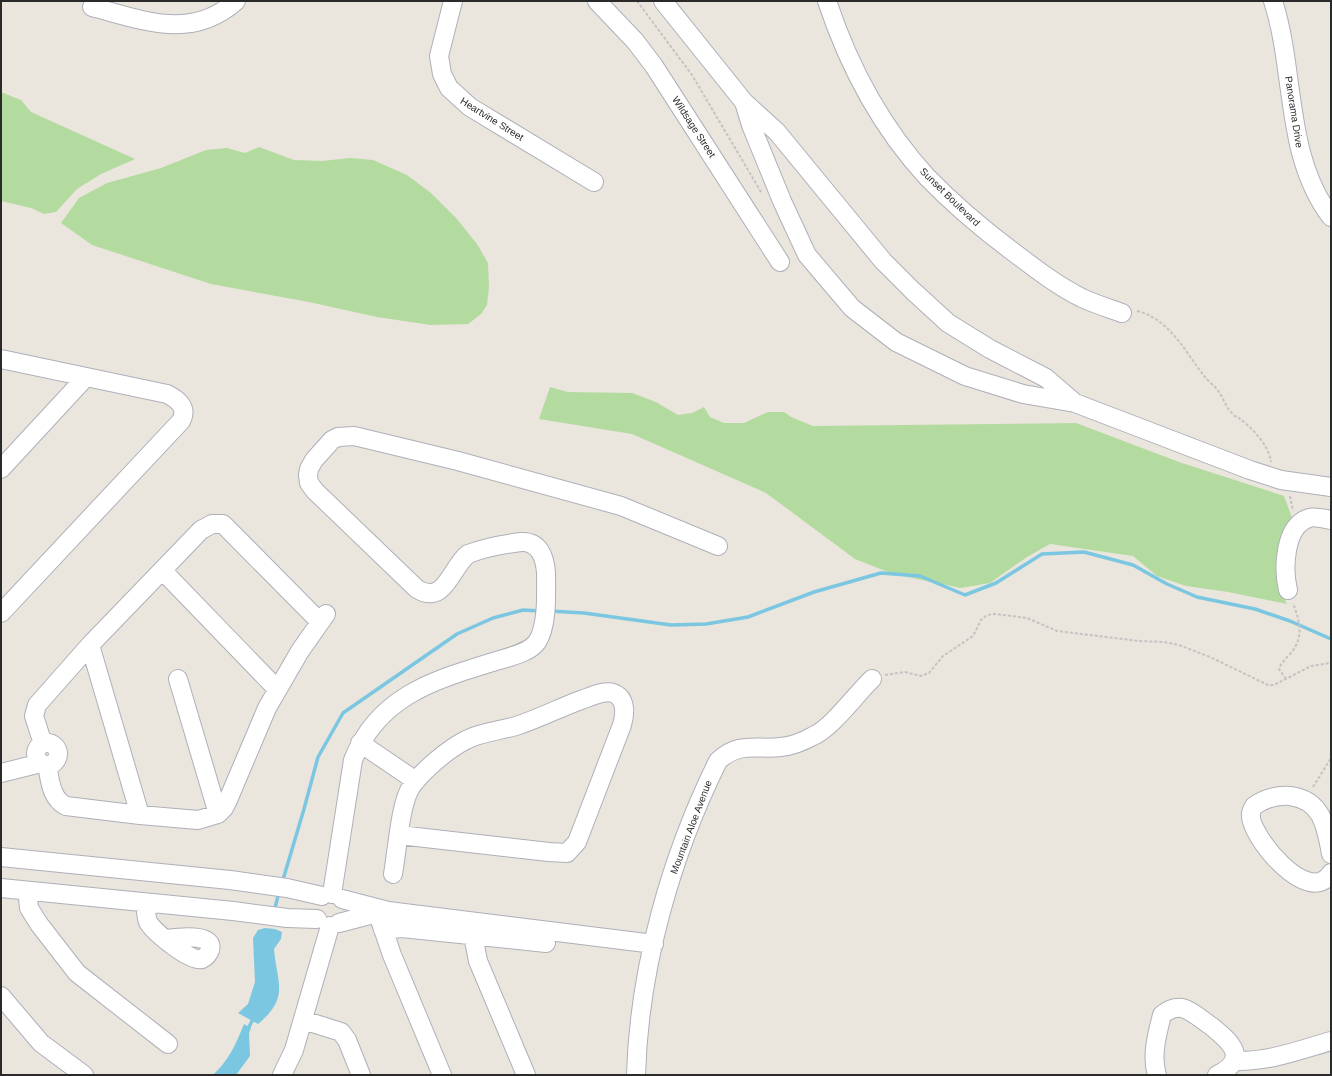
<svg xmlns="http://www.w3.org/2000/svg" width="1332" height="1076" viewBox="0 0 1332 1076" font-family="Helvetica,sans-serif">
	<style>
		.green { fill: #b4db9f }
		.water { fill: #7bc7e2 }
		.lines { fill: none; stroke-linecap: round; stroke-linejoin: round }
		.stream { stroke: #7bc7e2; stroke-width: 3.5 }
		.minor-casing { stroke: #aeb0b9; stroke-width: 20 }
		.path { stroke: #c3c3c3; stroke-width: 2; stroke-dasharray: 3 2; stroke-linecap: butt }
		.minor { stroke: #fff; stroke-width: 18 }
		.labels { text-anchor: middle; dominant-baseline: central; stroke-width: 3.5; stroke-linejoin: round; paint-order: stroke }
		.street-label { font-size: 10px; fill: #2a2a2a; stroke: #fff }
	</style>
	<rect width="100%" height="100%" fill="#eae5dd"/>
	<!-- green -->
	<path class="green" d="M1,92L21,100L31,112L135,159L101,174L77,189L56,212L44,214L31,208L1,201Z
		M259,147L294,160L322,161L350,158L373,160L407,175L431,193L457,219L477,244L488,263L489,287L487,305L481,314L468,324L431,325L377,317L309,302L211,284L92,245L61,223L79,198L107,183L161,168L206,150L227,148L245,153Z
		M550,387L568,392L632,393L656,402L678,415L692,413L704,407L710,417L724,423H744L768,412H784L791,417L813,426L1076,423L1179,462L1284,496L1294,523L1280,590L1287,604L1228,592L1186,586L1157,576L1133,556L1050,544L1027,557L990,583L961,588L893,574L855,559L766,493L632,434L539,419Z"/>
	<!-- water -->
	<path class="water" d="M265,928L275,929L282,932L281,939L274,949C277,984 290,997 258,1024L238,1013L248,1004L255,982L253,938L258,930Z
		M244,1024L251,1028L249,1033L250,1056L236,1075H213C229,1060 236,1044 244,1024Z"/>
	<g class="lines">
		<!-- stream -->
		<path class="stream" d="M550,611L584,613L671,625L706,624L748,617L814,592L881,573L920,576L965,595L996,583L1042,554L1084,552L1133,565L1167,584L1197,597L1255,609L1290,621L1331,639
			M282,883L304,809L318,757L343,713L457,634L493,618L523,610L540,611
			M274,912L279,892
			M247,1031L254,1017"/>
		<defs>
			<path id="minor" d="M453,1L439,56L442,74L449,88L470,107L594,182
				M597,1L635,41L654,66L780,262
				M663,1L744,102L777,132L883,261L913,291L948,323L990,349L1046,378L1075,403
				M827,1C848,64 881,127 927,177C954,205 985,231 1016,254C1037,270 1058,286 1082,298C1095,304 1108,308 1122,313
				M1273,1C1296,72 1284,155 1331,217
				M92,7C143,20 191,41 236,1
				M744,102L751,125L782,201L807,255L852,308L896,342L965,376L1023,394L1075,403L1250,470L1281,480L1331,487
				M1,359L167,394C179,400 188,408 181,421L1,613
				M1,469L86,377
				M162,570L277,689
				M1288,590C1283,569 1284,526 1309,518C1315,516 1325,519 1331,520
				M90,645L140,815
				M178,679L218,814
				M360,743L416,781
				M36 754a11 11 0 1 1 22 0a11 11 0 1 1-22 0Z
				M43,744L34,716L37,705L90,645L201,530L212,524H223L320,622
				M47,765C50,780 51,799 66,806L140,815L198,820L218,814L224,808L228,800L267,708L300,651L326,614
				M1,773L41,763
				M1331,854C1326,826 1322,800 1290,796C1276,795 1265,798 1254,806C1253,808 1251,811 1251,814C1248,834 1309,909 1331,873
				M1,857L230,880L287,888L322,896
				M393,874C397,852 400,804 411,787C422,771 448,749 466,740C481,732 499,731 516,726C538,719 559,708 581,700C590,697 604,690 613,693C627,698 625,715 622,725L577,842L567,853L549,852L399,835
				M1,888L233,911L287,918L317,919
				M30,891L28,898L29,908L39,924L77,973L168,1044
				M332,894L353,760C379,695 435,680 496,661C509,657 529,653 537,642C548,626 546,592 546,573C545,558 540,541 521,542C504,544 484,548 468,554C451,567 445,606 417,589L315,491L309,483L308,475L309,469L314,460L332,440L338,437L354,436L458,461L621,506L718,546
				M342,899L388,911L654,944
				M145,904C146,910 146,916 148,922C154,932 191,963 202,959C206,957 209,953 210,950C215,932 174,938 166,939
				M380,920L392,955L442,1075
				M339,923L385,911
				M383,930L402,928L546,943
				M473,935L478,961L526,1075
				M1,996L41,1043L84,1075
				M303,1020L341,1032L347,1040L361,1075
				M1235,1061C1268,1062 1300,1050 1331,1041
				M282,1075L294,1050L330,926
				M636,1075C639,968 671,856 718,761C739,741 757,750 781,747C792,746 804,741 813,736C831,729 857,693 872,679
				M1157,1075C1151,1057 1157,1034 1162,1015C1168,1010 1174,1007 1182,1008C1193,1011 1202,1020 1211,1026C1231,1042 1250,1059 1217,1075"/>
		</defs>
		<!-- minor casing -->
		<use href="#minor" class="minor-casing"/>
		<!-- path -->
		<path class="path" d="M637,1L692,75L761,192
			M1137,311C1170,319 1185,352 1205,377C1209,382 1216,387 1219,392C1224,399 1226,408 1232,413C1234,416 1237,417 1239,418C1252,428 1269,445 1271,462
			M1290,496L1293,511
			M885,675L905,672L921,676L929,673L943,656L973,636L981,620L987,615L995,614L1027,618L1057,631L1139,641L1164,642L1179,645L1210,657L1268,685H1274L1311,666L1331,663
			M1286,679L1279,669C1281,663 1286,658 1291,653C1304,637 1300,622 1293,603
			M1313,787L1331,758"/>
		<!-- minor -->
		<use href="#minor" class="minor"/>
	</g>
	<g class="labels">
		<!-- street labels -->
		<g class="street-label">
			<text transform="translate(1294 112) rotate(81)">Panorama Drive</text>
			<text transform="translate(492 119) rotate(32)">Heartvine Street</text>
			<text transform="translate(694 127) rotate(57)">Wildsage Street</text>
			<text transform="translate(950 197) rotate(44)">Sunset Boulevard</text>
			<text transform="translate(691 827) rotate(-69)">Mountain Aloe Avenue</text>
		</g>
	</g>
	<!-- border -->
	<rect width="1332" height="1076" fill="none" stroke="#2a2a2a" stroke-width="4"/>
</svg>
